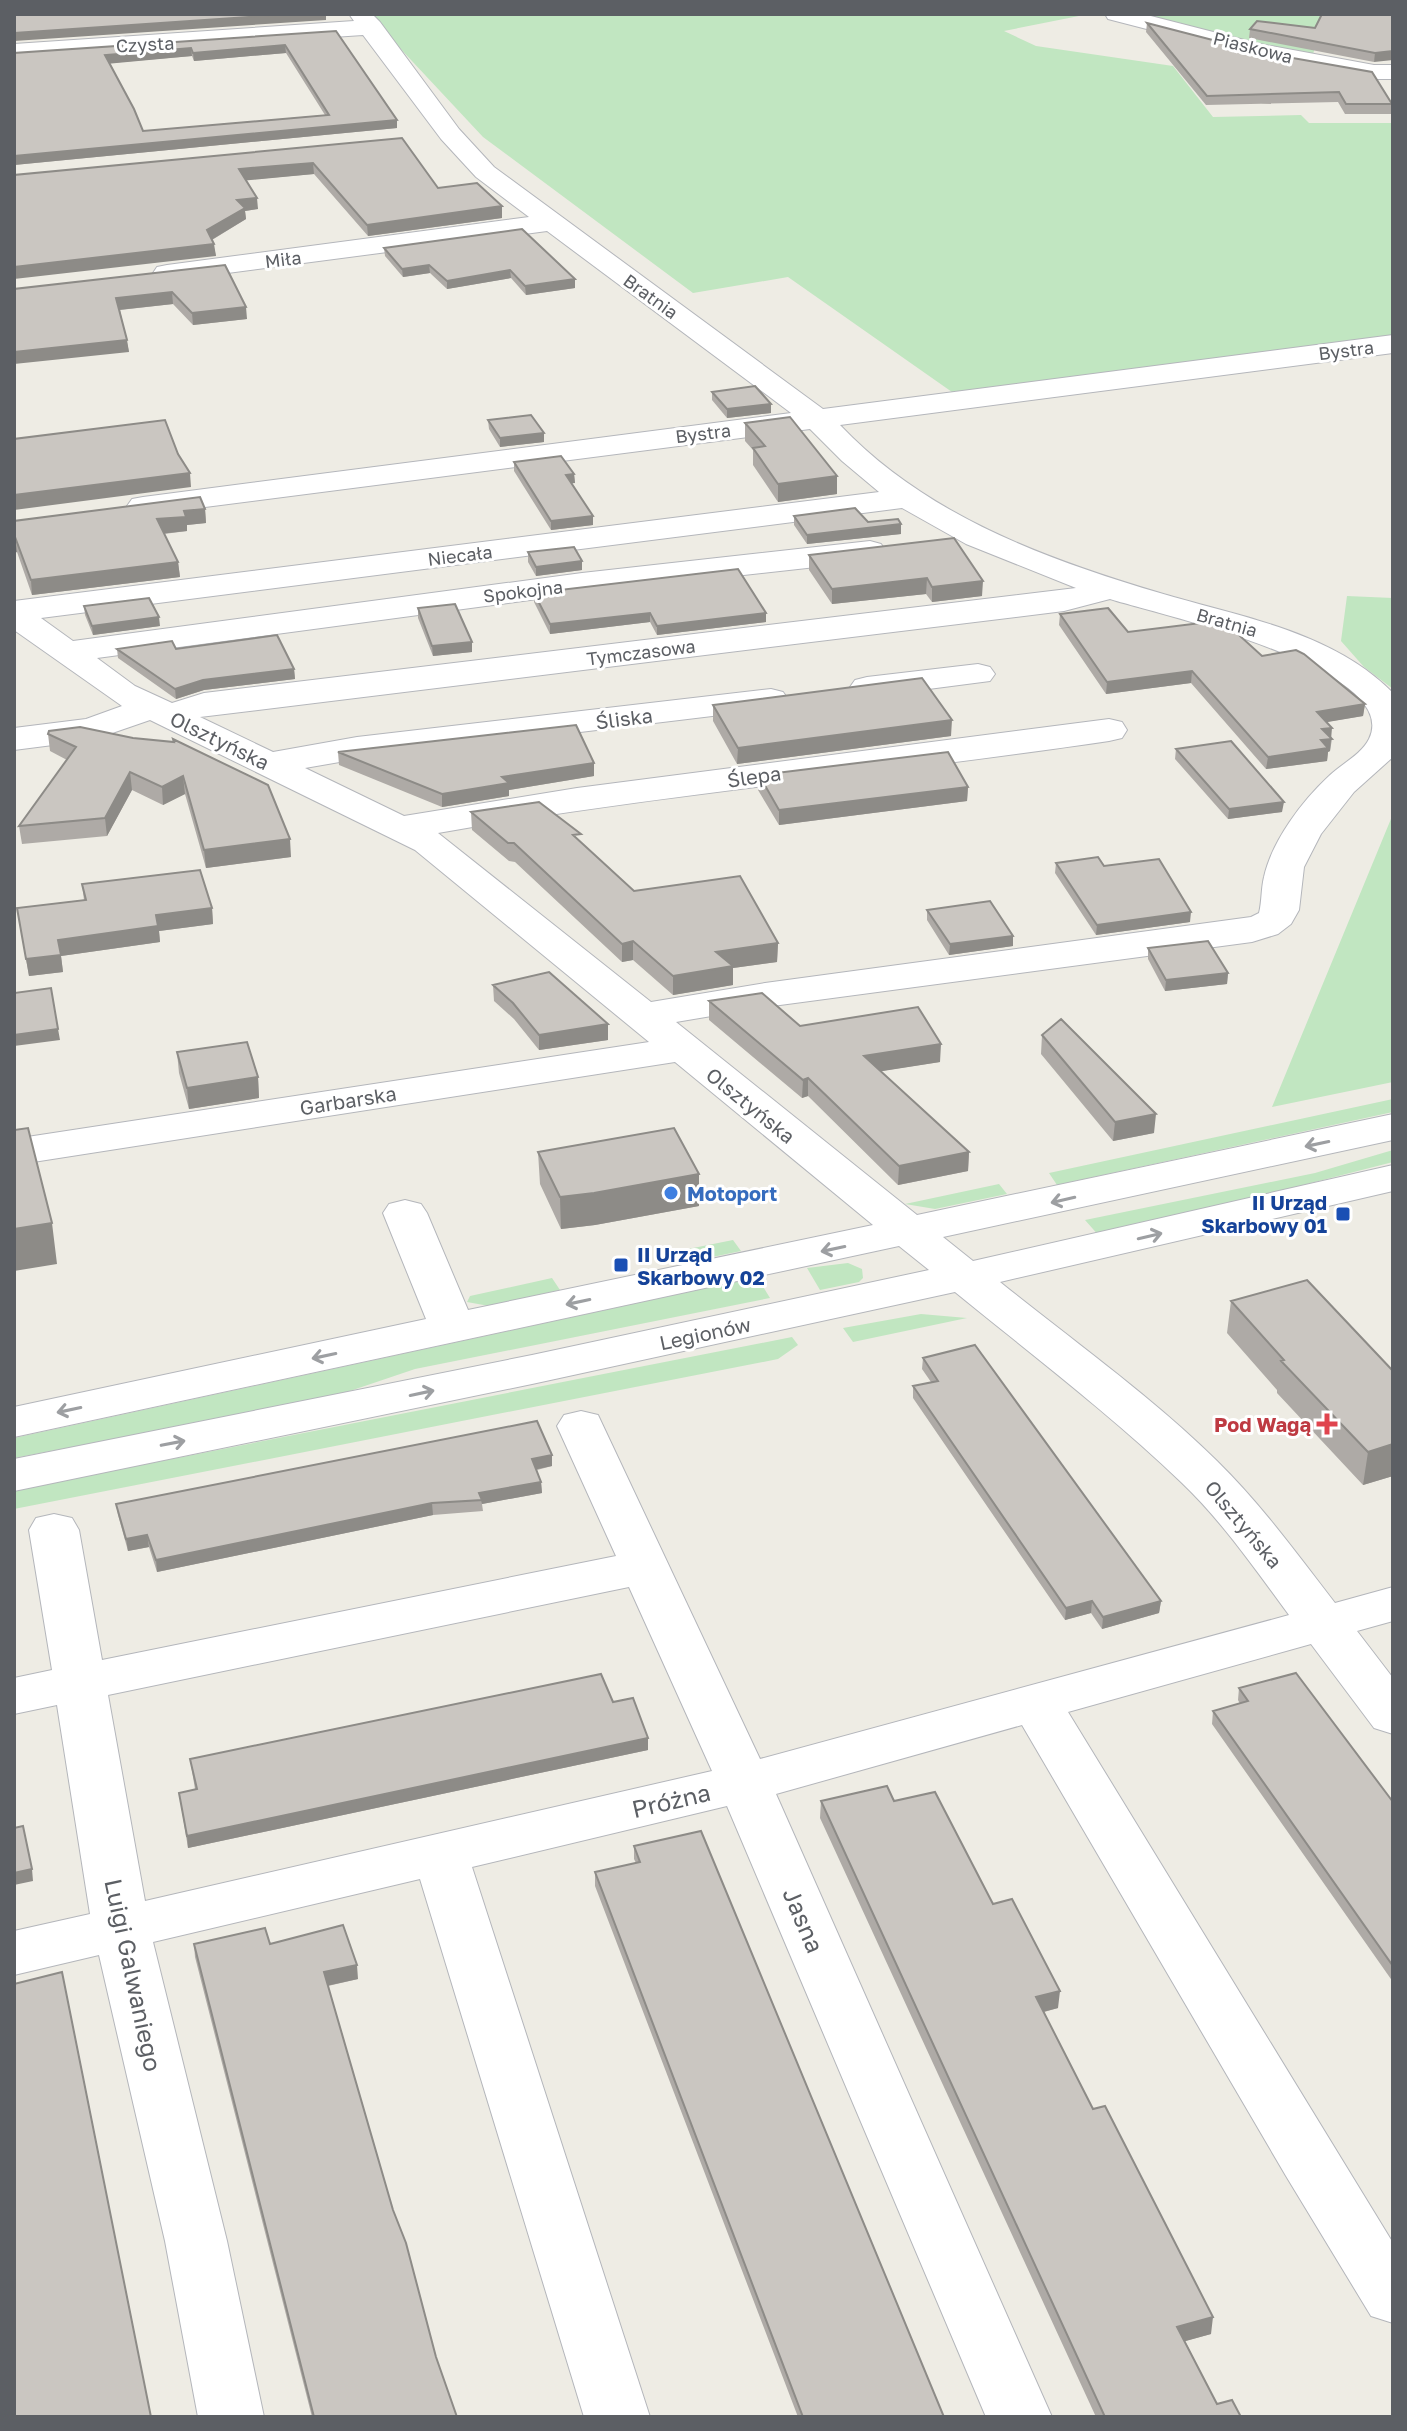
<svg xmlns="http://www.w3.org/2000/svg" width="1407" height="2431" viewBox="0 0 1407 2431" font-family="'Golos Text',sans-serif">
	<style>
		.green { fill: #c1e6c1 }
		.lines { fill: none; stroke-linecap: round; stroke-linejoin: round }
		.minor-casing { stroke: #b4b6bb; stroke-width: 2 }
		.minor { fill: #fff; fill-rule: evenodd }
		.wall { fill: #aeaaa6; fill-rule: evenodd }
		.shaded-wall { fill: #8d8b87 }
		.building { fill: #cac6c1; stroke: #8d8b87; stroke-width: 2; fill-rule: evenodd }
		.oneway { stroke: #9d9fa2 }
		.shop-dot { fill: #3f7fe0; stroke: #fff; stroke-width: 3 }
		.transit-dot { fill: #1a4fb4; stroke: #fff; stroke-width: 3 }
		.health-dot { fill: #e0444e; stroke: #fff; stroke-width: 3 }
		.labels { text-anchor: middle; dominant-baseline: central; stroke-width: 6; stroke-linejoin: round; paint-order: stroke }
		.far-street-label { font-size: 18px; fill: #5c5f64; stroke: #fff }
		.street-label { font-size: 20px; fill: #5c5f64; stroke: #fff }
		.shop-label { font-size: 20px; font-weight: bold; fill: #366cbe; stroke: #fff; text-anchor: start }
		.transit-label { font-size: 20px; font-weight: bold; fill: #164399; stroke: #fff; text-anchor: end }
		.health-label { font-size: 20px; font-weight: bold; fill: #be3a42; stroke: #fff; text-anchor: end }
		.near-street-label { font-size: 24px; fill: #5c5f64; stroke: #fff }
	</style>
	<rect width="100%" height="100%" fill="#eeece4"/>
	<!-- green -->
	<path class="green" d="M368,14H1089L1004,31L1036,46L1173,66L1213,117L1301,115L1309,123H1393V338L952,392L788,277L693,293L483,137Z
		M1137,14H1324L1312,58Z
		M1347,596L1393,598V689L1364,667L1341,641Z
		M1393,814V1082L1272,1107Z
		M1393,1099V1112L1057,1185L1049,1173Z
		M1393,1150V1162L1100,1237L1085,1220L1315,1173Z
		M999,1184L1007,1194L935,1209L905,1204Z
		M733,1240L741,1251L689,1262L683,1250Z
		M848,1263L862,1269L863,1278L859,1282L820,1290L807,1268Z
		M757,1277L770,1298L415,1369L344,1393L245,1414L14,1458V1438Z
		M552,1278L560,1290L489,1306L467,1302L470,1296Z
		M921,1314L967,1318L853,1342L843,1328Z
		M792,1337L798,1345L778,1359L14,1509V1490Z"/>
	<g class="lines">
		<defs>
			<path id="minor" d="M349,14H372L380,22L459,129L494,167L823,409L1393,335V353L840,425C925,515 1045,559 1160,593C1240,617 1332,631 1393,693V757L1354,792L1321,834L1304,867L1299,910L1291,924L1278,934L1252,942L765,1007L676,1022L917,1215L1393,1114V1140L943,1237L973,1261L1393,1165V1191L1000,1282C1072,1340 1151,1396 1217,1461C1261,1504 1297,1554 1335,1603L1393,1587V1621L1357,1631L1393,1678V1734L1374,1728L1311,1644L1068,1712L1393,2243V2323L1371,2316L1286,2176L1022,1725L776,1794L1052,2417H986L727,1806L472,1867L650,2417H584L420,1879L153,1942L227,2241L264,2417H198L165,2241L99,1955L14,1975V1931L90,1914L57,1705L14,1714V1678L52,1670L29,1530L36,1518L54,1514L72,1518L79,1530L102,1660L616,1556L557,1426L564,1415L581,1411L598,1415L760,1759L1289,1615C1255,1569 1222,1521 1181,1482C1110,1414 1031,1354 955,1292L532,1384L14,1491V1459L532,1355L929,1270L899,1246L14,1437V1407L426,1319L383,1213L389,1204L405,1200L421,1204L427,1213L468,1310L873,1225L675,1062L14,1165V1139L649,1042L415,850L150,720L92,740L14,750V728L86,719L122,706L14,630V601L879,492L842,461L810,429L143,515L132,513L127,506L132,499L143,497L791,413L547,231L167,281L157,279L153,273L157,267L167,265L529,217L476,177L441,139L363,35L14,58V44L354,21ZM902,508L966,544L1076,588L204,693L172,703L135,686L97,658L582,593L870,561L881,558L886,551L881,544L870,541L582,573L73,641L41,618ZM1110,599C1153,613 1404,668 1369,739C1361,755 1341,764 1329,776C1302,801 1272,841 1264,877C1261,889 1262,901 1259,913L1251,917L765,983L651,1002L438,833C661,794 886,774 1109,741L1122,738L1127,730L1122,722L1109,719L577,788L404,816L305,768L357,759L771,709L783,706L788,699L783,692L771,689L357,737L273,752L200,717L1064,611ZM629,1587L712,1771L145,1901L108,1695Z
				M1105,14H1143L1260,44L1374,65H1393V79H1374L1259,58L1108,19Z
				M978,664L990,667L995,674L990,681L867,697L855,694L850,687L855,680L867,677Z"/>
		</defs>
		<!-- minor casing -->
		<use href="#minor" class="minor-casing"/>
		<!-- minor -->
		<use href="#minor" class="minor"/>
	</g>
	<!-- wall -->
	<path class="wall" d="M1393,14L1374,62L1249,38L1250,29L1315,28Z
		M1147,23L1392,104L1391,114H1345L1338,102L1206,105L1146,32Z
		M336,31L397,120V128L14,165V53ZM286,53L325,115L143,131L110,63L192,56L194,61Z
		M402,138L438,188L502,218L368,236L314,174L245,180L258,209L245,211L246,219L212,240L216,256L14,175Z
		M522,229L575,288L526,295L511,278L447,289L430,273L403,277L385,256L384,248Z
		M225,265L247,319L193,325L173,304L120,310L129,352L14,289Z
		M712,392L771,404V413L727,418L712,400Z
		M488,420L544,442L500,447L489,429Z
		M745,423L837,476V494L778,502L753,465V450L745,441Z
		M514,462L574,474L575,483H572L593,525L551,530L514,471Z
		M205,509L206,523L187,525V531L164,534L178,562L180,577L32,595L17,552L14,553V521Z
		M794,516L868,522L901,534L807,544L794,525Z
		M954,538L982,596L932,602L926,594L832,604L809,570V555Z
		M528,552L582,570L536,576L528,562Z
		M534,593L766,622L657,635L650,622L550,634L534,602Z
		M84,606L160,626L93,635L85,615Z
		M418,608L472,642V652L433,656L418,618Z
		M1060,614L1128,632L1262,656L1365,704L1363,716L1326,722L1332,739L1330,751L1328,752L1327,761L1266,769L1191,683L1106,694L1059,625Z
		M117,649H176L294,669L295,679L204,690L176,699L118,658Z
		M713,705L951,736L737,764L713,721Z
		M48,734L133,738L291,857L206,868L185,794L163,805L132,790L107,836L22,844L19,826L67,760L50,751Z
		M1176,749L1282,812L1228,819L1175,759Z
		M338,752L594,763V776L509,790V796L442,807L339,765Z
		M759,775L968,787L967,801L779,825L758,790Z
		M471,812L581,842L634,891L778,943L777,962L733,968V985L673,995L633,960L622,962L515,862L509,861L472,830Z
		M1056,863L1190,922L1096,935L1055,873Z
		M82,884L212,908L213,924L159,931L160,942L61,956L63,972L29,976L17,908L84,900Z
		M927,910L1013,946L949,955L927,920Z
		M1148,948L1228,973L1227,984L1165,991L1148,959Z
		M493,985L608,1024V1040L539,1050L514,1019L494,1001Z
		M709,1001L940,1062L881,1071L969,1152L968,1171L898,1185L808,1096L802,1098L709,1020Z
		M1042,1035L1154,1133L1113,1141L1041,1054Z
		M177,1052L258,1077L259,1098L189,1109L179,1073Z
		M538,1152L699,1174V1206L595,1225L561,1229L540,1184Z
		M1231,1301L1393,1371V1476L1363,1485L1277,1393V1390L1227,1333Z
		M923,1358L1161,1601L1159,1613L1102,1629L1091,1613L1065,1620L913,1398V1386L931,1382L922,1369Z
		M552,1455V1466L537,1470L541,1482L542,1493L482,1504L483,1511L433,1515L157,1572L149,1547L128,1551L118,1515L116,1504Z
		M1239,1688L1393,1802V1982L1212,1724L1213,1711L1240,1704L1238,1700Z
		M613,1702L648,1750L188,1848L179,1793L195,1789L190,1759Z
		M821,1801H894L993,1904L1058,2008L1044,2012L1093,2109L1211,2334L1185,2341L1217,2404L1241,2417H1096L820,1818Z
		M634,1846L944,2417H798L595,1886V1872L636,1863L634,1859Z
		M194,1944H270L358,1979L328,1986L436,2357L457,2417H312L195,1957Z"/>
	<!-- shaded-wall -->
	<path class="shaded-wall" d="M291,14H326V20L14,41V33Z
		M285,45L286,53L194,61L193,53Z
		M191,48L192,56L106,64L105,55Z
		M1393,51V60L1374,62L1375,53Z
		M397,120V128L14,165V156Z
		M313,163L314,174L240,181L239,169Z
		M257,198L258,209L245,211L246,219L208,242L207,230L237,200Z
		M502,206V218L368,236L367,225Z
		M214,244L216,256L14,279V267Z
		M429,265L430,273L403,277L402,269Z
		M510,270L511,278L447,289V281Z
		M575,279V288L526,295L525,286Z
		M172,292L173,304L118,310L116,298Z
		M246,307L247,319L193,325L192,313Z
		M127,340L129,352L14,364V352Z
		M771,404V413L727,418V409Z
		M544,433V442L500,447V438Z
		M190,473L191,487L14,510V495Z
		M574,474L575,483L566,484V475Z
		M837,476V494L778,502V484Z
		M205,509L206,523L187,525V531L159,534L157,519L184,511Z
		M593,516V525L551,530V521Z
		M901,524V534L807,544V535Z
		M14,537H15L17,552L14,553Z
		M582,561V570L536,576V567Z
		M178,562L180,577L32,595L31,580Z
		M927,578L926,594L832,604V589Z
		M983,581L982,596L932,602V587Z
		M650,613V622L550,634V624Z
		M766,613V622L657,635V626Z
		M159,617L160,626L93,635L92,626Z
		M472,642V652L433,656L432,646Z
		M294,669L295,679L204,690L176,699L175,689L203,680Z
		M1192,671L1191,683L1106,694L1107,682Z
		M1365,704L1363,716L1316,724L1317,712Z
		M952,720L951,736L737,764L738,748Z
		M1332,728L1330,751L1328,752L1327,761L1266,769L1268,757L1322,729Z
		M594,763V776L509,790V796L442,807V794L502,777Z
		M130,772L132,790L107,836L105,818Z
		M183,776L185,794L163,805L162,787Z
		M968,787L967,801L779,825V810Z
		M1284,802L1282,812L1228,819L1229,809Z
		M290,839L291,857L206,868L204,850Z
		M212,908L213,924L159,931L160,942L61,956L63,972L29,976L26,959L58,940L156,915Z
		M1191,912L1190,922L1096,935L1097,925Z
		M1013,936V946L949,955L950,944Z
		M633,941V960L622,962V944Z
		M778,943L777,962L733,968V985L673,995V976L716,952Z
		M1228,973L1227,984L1165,991L1166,980Z
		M608,1024V1040L539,1050V1035Z
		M58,1029L60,1040L14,1046V1035Z
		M941,1044L940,1062L864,1074V1056Z
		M258,1077L259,1098L189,1109L187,1088Z
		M808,1078V1096L802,1098L803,1080Z
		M1156,1114L1154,1133L1113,1141L1115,1122Z
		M969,1152L968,1171L898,1185L899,1166Z
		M699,1174V1206L595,1225L561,1229L560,1197Z
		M52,1223L57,1264L14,1271V1229Z
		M1393,1444V1476L1363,1485L1368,1452Z
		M552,1455V1466L533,1470L532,1459Z
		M541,1482L542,1493L482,1504L479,1493Z
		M432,1503L433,1515L157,1572L156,1560Z
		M147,1535L149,1547L128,1551L126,1539Z
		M1092,1601L1091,1613L1065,1620L1066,1608Z
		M1161,1601L1159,1613L1102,1629L1103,1617Z
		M648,1738V1750L188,1848L187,1836Z
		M32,1869L33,1881L14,1885V1873Z
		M357,1965L358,1979L326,1986L324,1972Z
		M1060,1991L1058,2008L1035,2014L1036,1997Z
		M1213,2317L1211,2334L1175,2344L1177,2327Z"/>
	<!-- building -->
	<path class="building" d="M14,14H291L14,33Z
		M1322,14H1393V51L1375,53L1250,29L1257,21L1315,28Z
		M1147,23L1259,52L1372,72L1392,104H1346L1339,92L1207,96Z
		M336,31L397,120L14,156V53ZM285,45L329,115L143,131L134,109L105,55L191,48L193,53Z
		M402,138L438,188L477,183L502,206L367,225L313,163L239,169L257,198L237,200L245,208L207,230L214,244L14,267V175Z
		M522,229L575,279L525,286L510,270L447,281L429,265L402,269L384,248Z
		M225,265L246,307L192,313L172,292L116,298L127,340L14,352V289Z
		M755,386L771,404L727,409L712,392Z
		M531,415L544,433L500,438L488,420Z
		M790,417L837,476L778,484L753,448L765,446L745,423Z
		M165,420L178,454L190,473L14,495V439Z
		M561,456L574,474L566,475L593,516L551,521L514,462Z
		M200,497L205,509L184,511L186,517L157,519L178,562L31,580L15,537H14V521Z
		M855,508L868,522L898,519L901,524L807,535L794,516Z
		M954,538L983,581L932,587L927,578L832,589L809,555Z
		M574,547L582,561L536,567L528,552Z
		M738,569L766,613L657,626L650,613L550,624L534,593Z
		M149,598L159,617L92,626L84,606Z
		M455,604L472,642L432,646L418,608Z
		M1108,608L1128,632L1217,621L1228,625L1262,656L1296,650L1304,654L1365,704L1317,712L1332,728L1322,729L1332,739L1321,740L1328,748L1268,757L1192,671L1107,682L1060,614Z
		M277,635L294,669L203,680L175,689L117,649L172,641L176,649Z
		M922,678L952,720L738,748L713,705Z
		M576,725L594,763L502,777L509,783L442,794L338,752Z
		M80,727L133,738L174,742L173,739L268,785L290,839L204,850L183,776L162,787L130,772L105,818L19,826L76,747L48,734L49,731Z
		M1231,741L1284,802L1229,809L1176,749Z
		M948,752L968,787L779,810L759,775Z
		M539,802L581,834L573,835L634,891L740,876L778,943L716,952L733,966L673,976L633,941L622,944L514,843H508L471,812Z
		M1098,857L1104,866L1159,859L1191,912L1097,925L1056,863Z
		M200,870L212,908L156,915L158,926L58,940L61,955L26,959L17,908L86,900L82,884Z
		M990,901L1013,936L950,944L927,910Z
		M1208,941L1228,973L1166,980L1148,948Z
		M549,972L608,1024L539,1035L513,1003L493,985Z
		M51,988L58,1029L14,1035V993Z
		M762,993L800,1026L918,1007L941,1044L864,1056L969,1152L899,1166L808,1078L803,1080L709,1001Z
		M1061,1019L1156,1114L1115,1122L1042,1035Z
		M247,1042L258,1077L187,1088L177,1052Z
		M28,1128L52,1223L14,1229V1130Z
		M674,1128L699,1174L594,1193L560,1197L538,1152Z
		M1307,1280L1393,1371V1444L1368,1452L1281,1361L1284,1360L1231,1301Z
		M975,1345L1161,1601L1103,1617L1092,1601L1066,1608L913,1386L938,1381L923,1358Z
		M537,1421L552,1455L532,1459L541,1482L479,1493L482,1500L432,1503L156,1560L147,1535L126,1539L116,1504Z
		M1296,1673L1393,1802V1966L1213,1711L1248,1701L1239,1688Z
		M601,1674L613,1702L633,1698L648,1738L187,1836L179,1793L197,1789L190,1759Z
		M887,1786L894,1801L935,1792L993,1904L1012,1899L1060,1991L1036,1997L1093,2109L1105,2106L1213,2317L1177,2327L1217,2404L1232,2400L1241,2417H1105L821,1801Z
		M23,1826L32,1869L14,1873V1828Z
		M701,1831L944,2417H803L595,1872L640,1862L634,1846Z
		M343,1925L357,1965L324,1972L393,2210L406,2243L436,2357L457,2417H314L194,1944L265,1928L270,1944Z
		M62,1972L151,2417H14V1984Z"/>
	<!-- one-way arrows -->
	<defs><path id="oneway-shaft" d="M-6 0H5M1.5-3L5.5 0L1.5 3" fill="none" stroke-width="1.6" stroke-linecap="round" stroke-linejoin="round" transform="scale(2)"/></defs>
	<g class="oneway">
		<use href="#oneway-shaft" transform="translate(1317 1144) rotate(168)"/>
		<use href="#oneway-shaft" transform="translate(1063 1200) rotate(167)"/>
		<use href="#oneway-shaft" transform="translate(1150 1236) rotate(-13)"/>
		<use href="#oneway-shaft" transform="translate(833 1249) rotate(168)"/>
		<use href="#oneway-shaft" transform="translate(578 1302) rotate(168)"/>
		<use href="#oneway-shaft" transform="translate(324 1356) rotate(168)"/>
		<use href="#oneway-shaft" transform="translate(422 1393) rotate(-12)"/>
		<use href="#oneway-shaft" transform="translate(69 1410) rotate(168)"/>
		<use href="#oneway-shaft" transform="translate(173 1443) rotate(-11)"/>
	</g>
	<!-- markers -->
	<circle class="shop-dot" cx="671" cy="1193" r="8"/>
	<g class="transit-dot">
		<rect x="1335" y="1206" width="16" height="16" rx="4"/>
		<rect x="613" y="1257" width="16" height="16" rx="4"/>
	</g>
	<path class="health-dot" d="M1323 1412h8v8h8v8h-8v8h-8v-8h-8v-8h8z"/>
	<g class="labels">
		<!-- far-street labels -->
		<g class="far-street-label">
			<text transform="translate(145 44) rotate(-3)">Czysta</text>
			<text transform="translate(1253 47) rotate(14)">Piaskowa</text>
			<text transform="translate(283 259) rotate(-7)">Miła</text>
			<text transform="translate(651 296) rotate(36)">Bratnia</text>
			<text transform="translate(1346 350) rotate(-7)">Bystra</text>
			<text transform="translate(703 433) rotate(-7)">Bystra</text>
			<text transform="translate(460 555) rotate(-7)">Niecała</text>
			<text transform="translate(523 591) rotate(-7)">Spokojna</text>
			<text transform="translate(1227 622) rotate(16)">Bratnia</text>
			<text transform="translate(641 652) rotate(-7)">Tymczasowa</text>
		</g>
		<!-- street labels -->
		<g class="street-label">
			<text transform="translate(624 718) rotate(-7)">Śliska</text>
			<text transform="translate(220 740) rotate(26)">Olsztyńska</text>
			<text transform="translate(754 776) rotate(-8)">Ślepa</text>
			<text transform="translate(348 1100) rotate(-9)">Garbarska</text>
			<text transform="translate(751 1105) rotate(39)">Olsztyńska</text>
			<text transform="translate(705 1333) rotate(-12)">Legionów</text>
			<text transform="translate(1244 1524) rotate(50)">Olsztyńska</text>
		</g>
		<!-- shop labels -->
		<g class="shop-label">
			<text x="687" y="1193">Motoport</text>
		</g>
		<!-- transit labels -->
		<g class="transit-label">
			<text x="1327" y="1202">II Urząd<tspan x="1327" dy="23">Skarbowy 01</tspan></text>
			<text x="637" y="1254" text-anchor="start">II Urząd<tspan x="637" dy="23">Skarbowy 02</tspan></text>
		</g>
		<!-- health labels -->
		<g class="health-label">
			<text x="1311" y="1424">Pod Wagą</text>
		</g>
		<!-- near-street labels -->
		<g class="near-street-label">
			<text transform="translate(671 1800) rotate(-13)">Próżna</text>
			<text transform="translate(804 1920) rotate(67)">Jasna</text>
			<text transform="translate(134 1975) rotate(78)">Luigi Galwaniego</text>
		</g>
	</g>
	<!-- border -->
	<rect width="1407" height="2431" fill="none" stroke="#5c5f64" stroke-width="32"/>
</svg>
